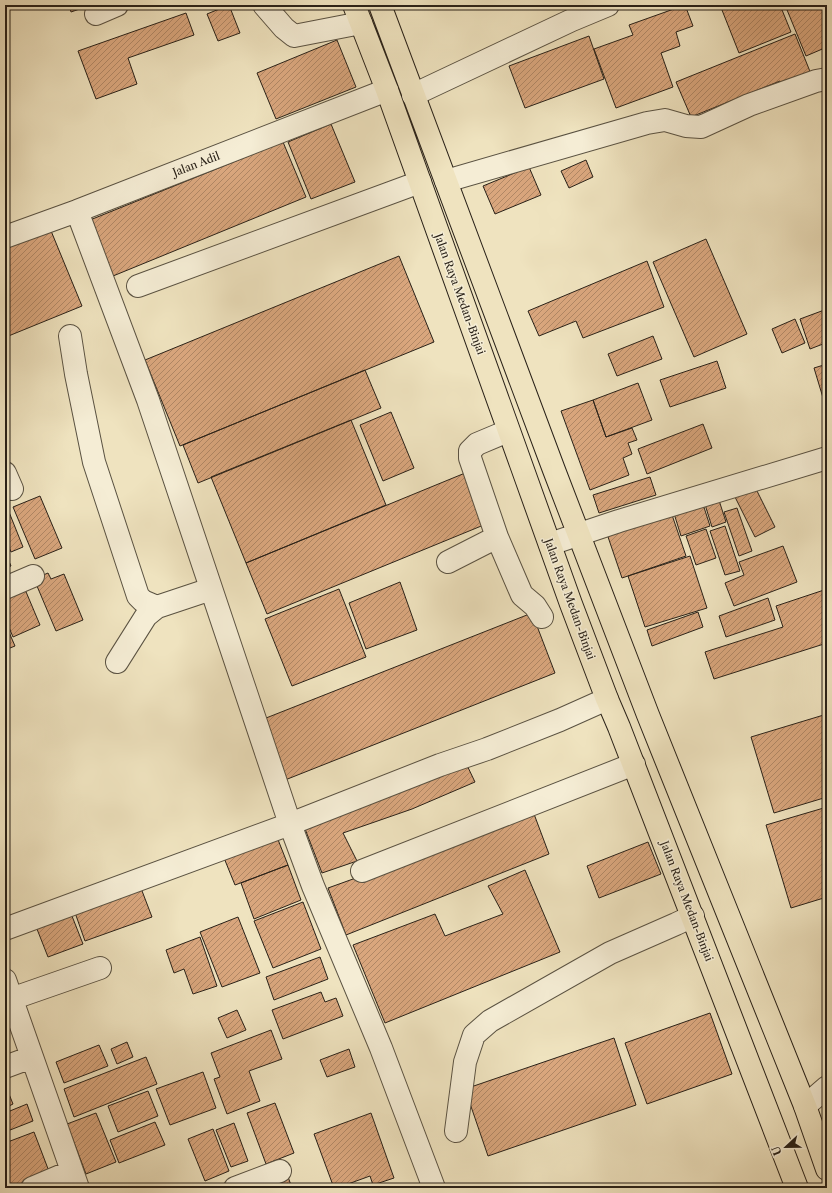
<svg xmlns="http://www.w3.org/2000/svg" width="832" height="1193" viewBox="0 0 832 1193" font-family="'Libre Caslon Text',serif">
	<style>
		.building { fill: url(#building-hatch); stroke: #292118 }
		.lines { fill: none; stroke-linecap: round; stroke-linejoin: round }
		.minor-casing { stroke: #5a5242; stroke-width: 24 }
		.highway-casing { stroke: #292118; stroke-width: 24 }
		.minor { stroke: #f5edd5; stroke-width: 22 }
		.highway { stroke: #efe3bf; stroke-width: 22 }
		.labels { text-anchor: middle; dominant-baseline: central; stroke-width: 3; stroke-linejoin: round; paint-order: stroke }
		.street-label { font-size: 11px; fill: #292118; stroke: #f5edd5 }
	</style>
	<defs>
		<pattern id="building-hatch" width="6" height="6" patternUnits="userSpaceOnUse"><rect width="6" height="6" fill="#d9a67d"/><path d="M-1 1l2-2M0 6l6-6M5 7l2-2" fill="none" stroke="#b08765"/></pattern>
	</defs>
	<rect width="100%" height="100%" fill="#efe3bf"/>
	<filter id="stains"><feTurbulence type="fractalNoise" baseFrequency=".005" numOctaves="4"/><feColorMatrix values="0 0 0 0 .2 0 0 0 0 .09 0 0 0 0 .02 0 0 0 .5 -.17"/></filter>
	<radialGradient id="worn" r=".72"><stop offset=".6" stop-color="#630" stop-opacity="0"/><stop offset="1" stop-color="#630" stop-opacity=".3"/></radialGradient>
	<!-- building -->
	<path class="building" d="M69,5H91L71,12Z
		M229,5L240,33L218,41L207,14Z
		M685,5L693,26L676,32L680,46L661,53L673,87L616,108L594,49L633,35L629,25Z
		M720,5H780L791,32L739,53Z
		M785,5H827V47L806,56Z
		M186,13L194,35L128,58L137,84L96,99L78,51Z
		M795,34L813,79L784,91L780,81L691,117L676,82Z
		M589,36L604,79L525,108L509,66Z
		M337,40L356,87L276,119L257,73Z
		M331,124L355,182L311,199L288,142Z
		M283,142L306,197L113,276L90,220Z
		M586,160L593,177L569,188L561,171Z
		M529,167L541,195L495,214L483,186Z
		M49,226L82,306L6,337L5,244Z
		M706,239L747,334L694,357L653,262Z
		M399,256L434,342L180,446L145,360Z
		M647,261L664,307L583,338L576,321L539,336L528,311Z
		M827,309V354L823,344L810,349L800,319Z
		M795,319L805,343L782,353L772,329Z
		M653,336L662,359L617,376L608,354Z
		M717,361L726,388L670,407L660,380Z
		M827,364V411L814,368Z
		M365,370L381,408L198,483L183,445Z
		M638,383L652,420L606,437L593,400Z
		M593,400L606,437L632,428L637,440L628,443L632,454L623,458L629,475L590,490L561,411Z
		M391,412L414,468L383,481L360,425Z
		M351,420L386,505L246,563L211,477Z
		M703,424L712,448L647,474L638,449Z
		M470,471L491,522L267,614L246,563Z
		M650,477L656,495L599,513L593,495Z
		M755,487L775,527L755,537L735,497Z
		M717,494L726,522L712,527L703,498Z
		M40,496L62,548L35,559L13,507Z
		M701,498L710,526L681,536L672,507Z
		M737,508L752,551L739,556L724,512Z
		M670,509L686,556L622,578L606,531Z
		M9,512L23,547L11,552L5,537V513Z
		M725,526L740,571L725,575L710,531Z
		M706,529L716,558L696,565L686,536Z
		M783,546L797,582L734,606L725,583L744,575L739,562Z
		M5,552L11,566L5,568Z
		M690,556L707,608L645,627L628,576Z
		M48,573L51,579L64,574L83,620L56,631L34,579Z
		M400,582L417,630L366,649L349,603Z
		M24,587L40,625L13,637L5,618V595Z
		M339,589L366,657L292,686L265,619Z
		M827,589V643L714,679L705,652L783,627L776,606Z
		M768,598L775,620L726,637L719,616Z
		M698,612L703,627L652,646L647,630Z
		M532,613L555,673L285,780L261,720Z
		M5,623L15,646L5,650Z
		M827,714V797L774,813L751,737Z
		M464,759L475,782L412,809L343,833L357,861L322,873L302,821Z
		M827,807V897L791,908L766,825Z
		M534,814L549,854L346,935L328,888Z
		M275,832L288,865L235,885L222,853Z
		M648,842L661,874L599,898L587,866Z
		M288,865L301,900L254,919L241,883Z
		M525,870L560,952L385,1023L353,945L435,914L445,936L503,914L488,886Z
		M139,883L152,917L85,941L73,907Z
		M303,902L321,949L273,968L254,921Z
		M70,911L83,944L48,957L35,924Z
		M238,917L260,973L222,987L200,932Z
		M200,937L217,986L193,994L184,969L174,973L166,950Z
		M320,957L328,979L274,1000L266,977Z
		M321,992L325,1002L336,998L343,1016L283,1039L272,1010Z
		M237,1010L246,1030L227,1038L218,1018Z
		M710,1013L732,1074L647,1104L625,1043Z
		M271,1030L282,1059L249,1071L260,1101L227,1114L214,1079L220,1077L211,1053Z
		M614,1038L636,1105L488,1156L465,1089Z
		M127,1042L133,1057L117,1064L111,1049Z
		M99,1045L108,1066L64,1083L56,1062Z
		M349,1049L355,1067L327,1077L320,1060Z
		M146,1057L157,1084L74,1117L64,1089Z
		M203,1072L216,1108L170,1125L156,1089Z
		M5,1084L13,1104L5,1108Z
		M148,1091L158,1116L118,1132L108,1106Z
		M275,1103L294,1153L266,1164L247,1113Z
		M27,1104L33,1121L5,1132V1113Z
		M96,1113L116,1162L86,1174L67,1124Z
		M371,1113L394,1178L373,1185L370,1176L337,1188H334L314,1134Z
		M155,1122L165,1145L119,1163L110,1140Z
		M234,1123L248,1161L231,1167L216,1130Z
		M213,1129L229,1171L205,1181L188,1139Z
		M34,1132L50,1174L15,1188H5V1143Z
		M287,1174L292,1188H250Z"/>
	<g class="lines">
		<defs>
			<path id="minor" d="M264,5L284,28L294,36L361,23
				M96,14L117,5
				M413,95L572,20L608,5
				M446,181L647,123L665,120L686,126L701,127L749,105L816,81L827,79
				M77,211L148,400L290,824L313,886L381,1048L434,1188
				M5,237L77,211L387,90
				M138,286L420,182
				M70,336L76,374L94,462L138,596L143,601L157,607
				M5,473L12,489
				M497,537L522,595L535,606L542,617
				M550,544L619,521L827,458
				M448,562L497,537L470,458V451L477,444L508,431
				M5,588L33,576
				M117,662L146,616L157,607L211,589
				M362,871L634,764
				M5,929L290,824L440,765L487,749L560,720L607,699
				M5,980L78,1188
				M11,999L100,968
				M5,1067L32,1057
				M805,1106L827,1087
				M456,1131L465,1062L474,1035L490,1021L610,953L676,924L693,916
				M32,1188L72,1171
				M235,1188L280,1171"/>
			<path id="highway" d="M354,5L387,90L571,604L607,699L619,727L797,1188
				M380,5L554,470L648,715L805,1106L827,1169"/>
		</defs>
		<!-- minor casing -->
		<use href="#minor" class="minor-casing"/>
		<!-- highway casing -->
		<use href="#highway" class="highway-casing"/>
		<!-- minor -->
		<use href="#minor" class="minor"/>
		<!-- highway -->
		<use href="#highway" class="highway"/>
	</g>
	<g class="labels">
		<!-- street labels -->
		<g class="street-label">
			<text transform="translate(196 164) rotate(-21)">Jalan Adil</text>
			<text transform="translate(460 294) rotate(70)">Jalan Raya Medan-Binjai</text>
			<text transform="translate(570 599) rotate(70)">Jalan Raya Medan-Binjai</text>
			<text transform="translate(687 901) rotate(69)">Jalan Raya Medan-Binjai</text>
		</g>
	</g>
	<!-- margin -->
	<rect width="832" height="1193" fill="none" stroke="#efe3bf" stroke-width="20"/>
	<rect x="6" y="6" width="820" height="1181" fill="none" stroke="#292118" stroke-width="2"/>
	<rect x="10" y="10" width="812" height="1173" fill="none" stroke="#292118"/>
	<!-- north arrow -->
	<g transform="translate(786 1147) rotate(248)" stroke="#f5edd5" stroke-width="3" paint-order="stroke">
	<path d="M0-3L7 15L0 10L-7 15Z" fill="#292118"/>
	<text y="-6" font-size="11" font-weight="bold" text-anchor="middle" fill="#292118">U</text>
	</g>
	<rect width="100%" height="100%" filter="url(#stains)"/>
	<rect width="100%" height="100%" fill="url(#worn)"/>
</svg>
